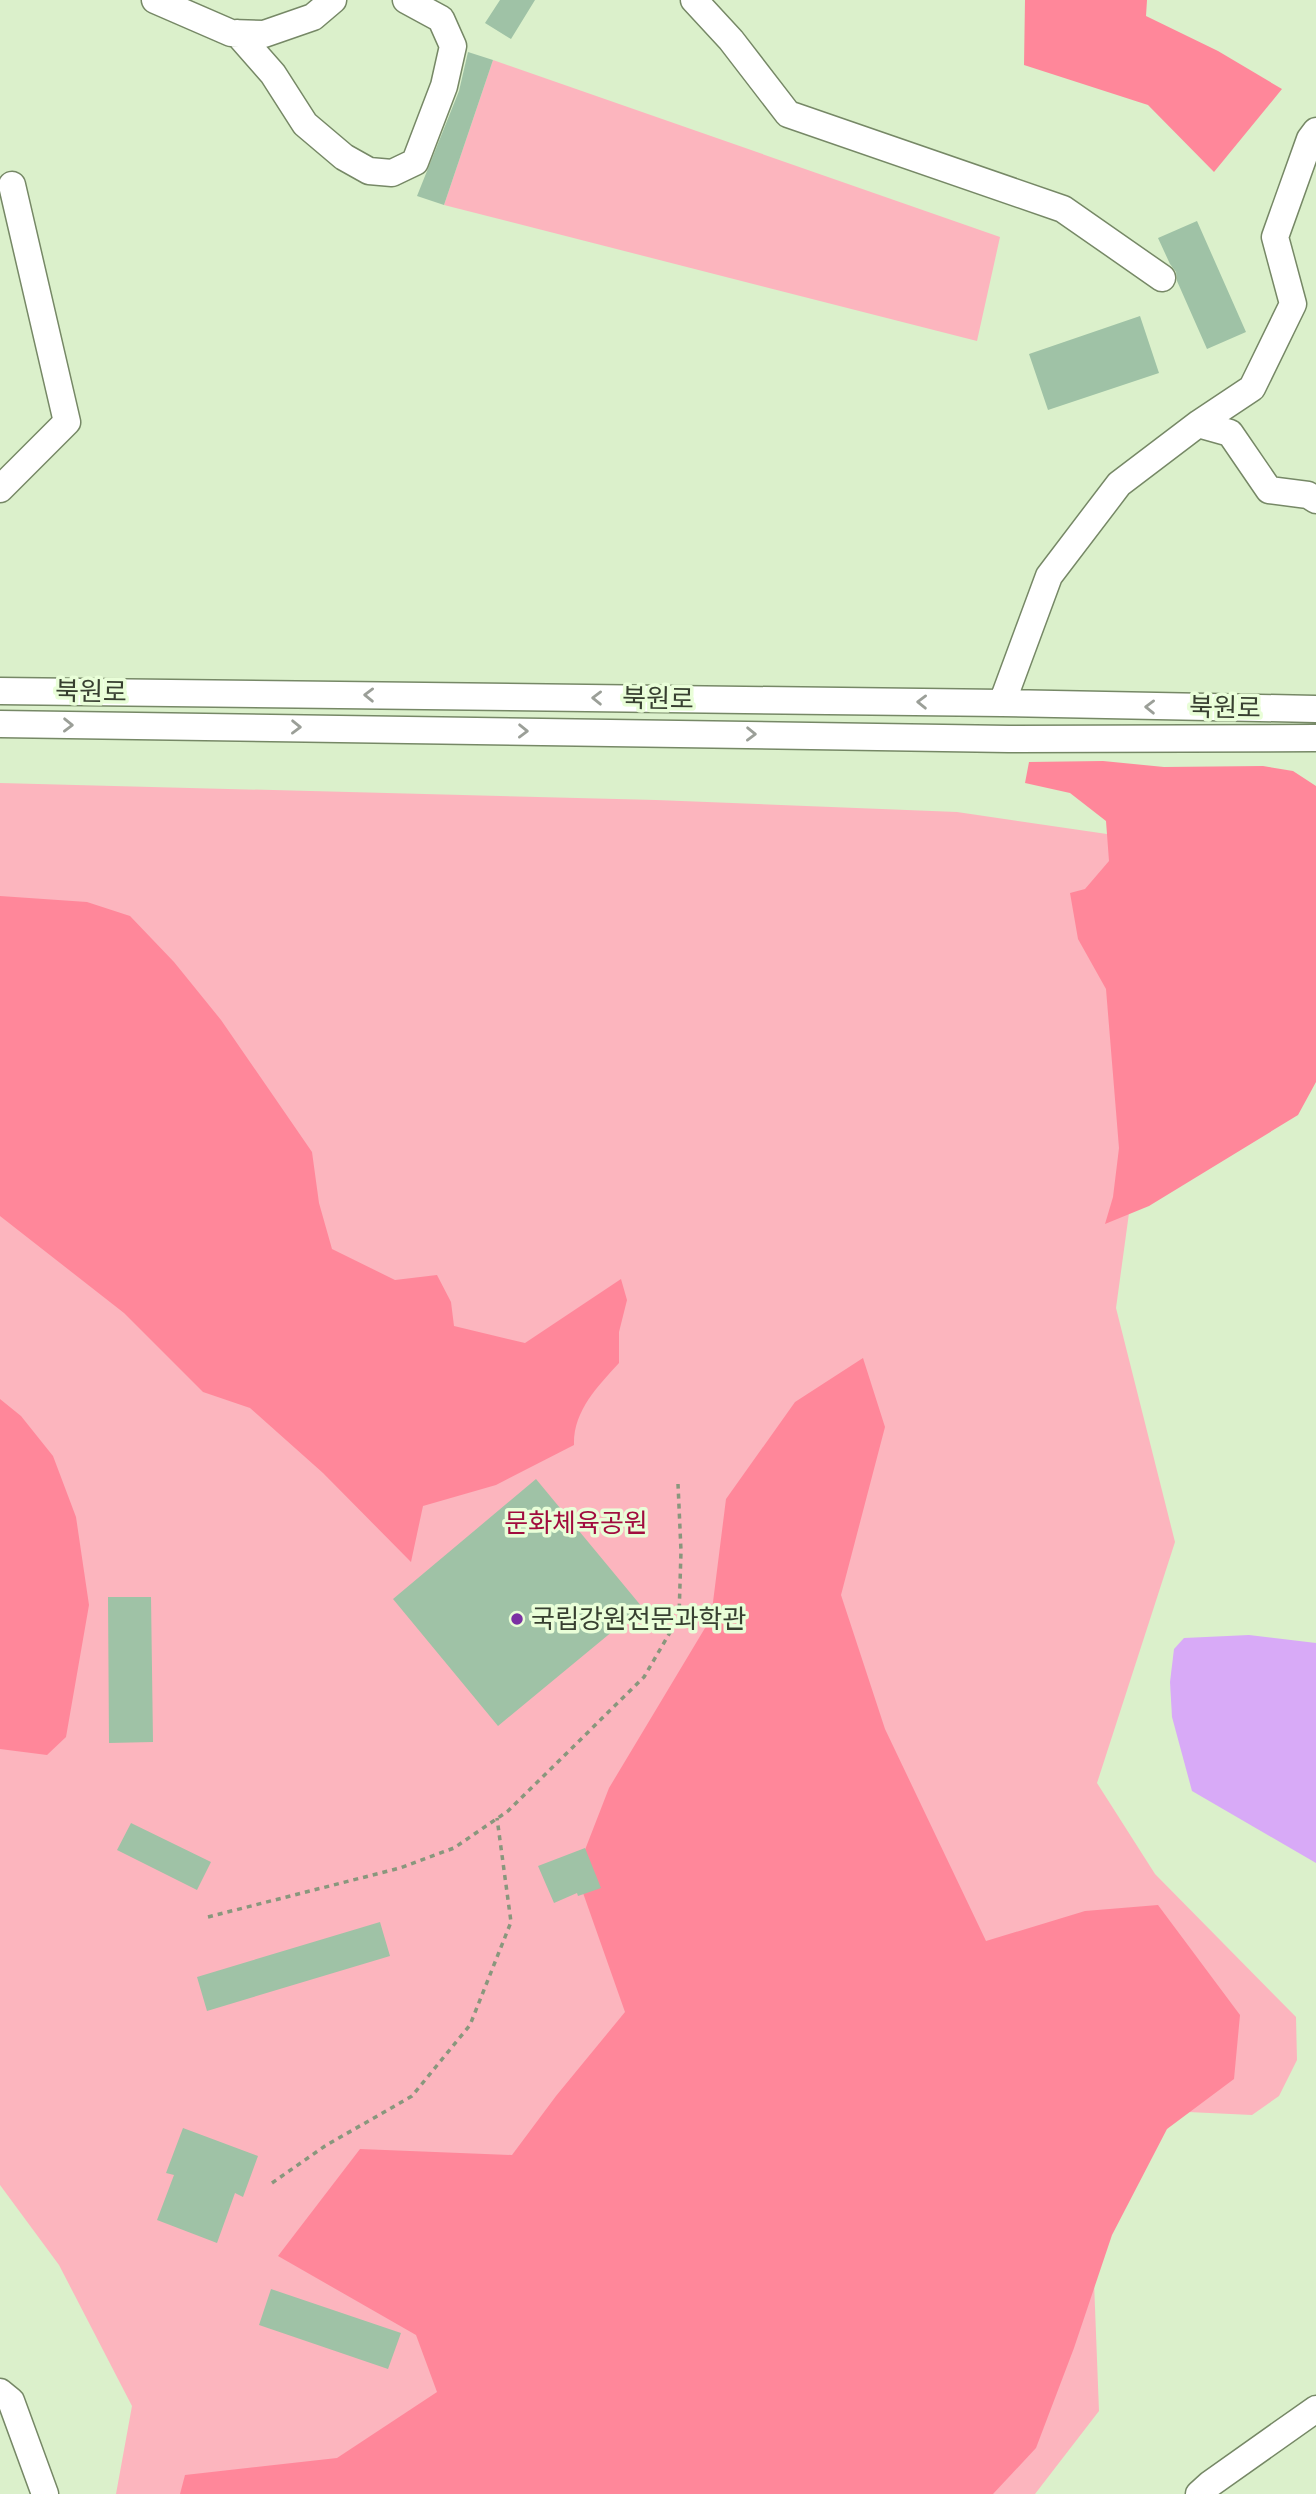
<svg xmlns="http://www.w3.org/2000/svg" width="1316" height="2494" viewBox="0 0 1316 2494" font-family="Karla,'Noto Sans KR',sans-serif">
	<style>
		.green { fill: #fcb5be }
		.forest { fill: #ff879a }
		.water { fill: #d8aaf7 }
		.building { fill: #9fc2a6 }
		.lines { fill: none; stroke-linecap: round; stroke-linejoin: round }
		.minor-casing { stroke: #768866; stroke-width: 29 }
		.path { stroke: #89977d; stroke-width: 3.5; stroke-dasharray: 5 5; stroke-linecap: butt }
		.minor { stroke: #fff; stroke-width: 26 }
		.oneway { stroke: #9b9f98 }
		.poi-dot { fill: #7b31a3; stroke: #e9fed8; stroke-width: 2.5 }
		.labels { text-anchor: middle; dominant-baseline: central; stroke-width: 7; stroke-linejoin: round; paint-order: stroke }
		.street-label { font-size: 26px; fill: #373f30; stroke: #e9fed8 }
		.park-label { font-size: 26px; fill: #a10c3e; stroke: #e9fed8 }
		.poi-label { font-size: 26px; fill: #373f30; stroke: #e9fed8; text-anchor: start }
	</style>
	<rect width="100%" height="100%" fill="#dbf0cb"/>
	<!-- green -->
	<path class="green" d="M493,60L1000,237L977,341L444,205Z
		M0,783L656,800L957,812L1196,847L1129,1213L1116,1308L1175,1542L1097,1783L1155,1874L1296,2017L1297,2060L1279,2096L1252,2115L1167,2111L1092,2230L1099,2411L1035,2494H116L132,2406L59,2265L0,2185Z"/>
	<!-- forest -->
	<path class="forest" d="M1025,0H1147L1146,16L1218,51L1282,89L1214,172L1148,105L1024,65Z
		M1103,761L1164,767L1263,766L1293,771L1316,786V1082L1298,1115L1149,1206L1105,1224L1113,1197L1119,1148L1106,989L1078,939L1070,893L1085,889L1109,861L1106,821L1070,793L1025,783L1029,762Z
		M0,896L87,902L130,916L174,962L221,1020L312,1152L319,1203L332,1249L395,1280L437,1275L451,1302L454,1326L525,1343L621,1279L627,1300L619,1332V1363C598,1386 573,1411 574,1445L496,1485L423,1506L411,1562L323,1473L250,1408L203,1392L124,1313L0,1216Z
		M863,1358L885,1427L841,1595L885,1729L986,1941L1085,1911L1158,1905L1240,2015L1234,2079L1167,2129L1112,2235L1074,2348L1036,2448L993,2494H180L185,2475L337,2458L437,2392L416,2335L278,2256L360,2149L512,2155L556,2096L625,2012L576,1873L609,1788L711,1618L726,1499L795,1402Z
		M0,1399L21,1416L53,1456L76,1517L89,1605L66,1737L47,1755L0,1749Z"/>
	<!-- water -->
	<path class="water" d="M1249,1635L1316,1643V1863L1192,1791L1172,1717L1170,1682L1174,1649L1184,1638Z"/>
	<!-- building -->
	<path class="building" d="M500,0H535L511,39L485,23Z
		M468,52L493,60L444,205L417,196L459,91Z
		M1197,221L1246,332L1207,349L1177,281L1176,272L1170,264L1158,238Z
		M1140,316L1159,373L1048,410L1029,354Z
		M536,1479L642,1607L498,1726L393,1599Z
		M108,1597H151L153,1742L109,1743Z
		M131,1823L211,1862L197,1890L117,1850Z
		M585,1848L601,1888L578,1896L577,1893L554,1903L538,1866Z
		M380,1922L390,1956L207,2011L197,1977Z
		M183,2128L258,2156L243,2197L235,2193L217,2243L157,2220L174,2175L166,2173Z
		M271,2289L401,2333L388,2369L259,2325Z"/>
	<g class="lines">
		<defs>
			<path id="minor" d="M155,0L231,33L264,34L313,17L333,0
				M694,0L731,40L788,114L1063,209L1162,278
				M237,33L273,74L305,124L344,157L369,171L392,173L415,162L444,86L453,46L441,19L406,0
				M1198,424L1230,433L1269,490L1308,495L1316,500
				M0,489L67,422L12,185
				M0,691L1002,703L1316,709
				M1002,703L1049,576L1119,484L1198,424L1252,388L1293,304L1275,237L1310,139L1316,131
				M0,724L1009,739L1316,738
				M0,2392L11,2401L45,2494
				M1199,2494L1210,2484L1316,2409"/>
		</defs>
		<!-- minor casing -->
		<use href="#minor" class="minor-casing"/>
		<!-- path -->
		<path class="path" d="M208,1917L400,1868L454,1848L508,1811L644,1677L679,1617L681,1551L678,1484
			M272,2183L325,2146L412,2096L470,2025L511,1922L497,1818"/>
		<!-- minor -->
		<use href="#minor" class="minor"/>
	</g>
	<!-- one-way arrows -->
	<defs><path id="oneway-chevron" d="M-2-3.5L2.5 0L-2 3.5" fill="none" stroke-width="1.6" stroke-linecap="round" stroke-linejoin="round" transform="scale(1.75)"/></defs>
	<g class="oneway">
		<use href="#oneway-chevron" transform="translate(369 695) rotate(-179)"/>
		<use href="#oneway-chevron" transform="translate(597 698) rotate(-179)"/>
		<use href="#oneway-chevron" transform="translate(922 702) rotate(-179)"/>
		<use href="#oneway-chevron" transform="translate(1150 707) rotate(-179)"/>
		<use href="#oneway-chevron" transform="translate(68 725) rotate(1)"/>
		<use href="#oneway-chevron" transform="translate(296 727) rotate(1)"/>
		<use href="#oneway-chevron" transform="translate(523 731) rotate(1)"/>
		<use href="#oneway-chevron" transform="translate(751 734) rotate(1)"/>
	</g>
	<!-- markers -->
	<circle class="poi-dot" cx="517" cy="1619" r="7"/>
	<g class="labels">
		<!-- street labels -->
		<g class="street-label">
			<text transform="translate(91 692) rotate(1)">북원로</text>
			<text transform="translate(658 699) rotate(1)">북원로</text>
			<text transform="translate(1225 708) rotate(1)">북원로</text>
		</g>
		<!-- park labels -->
		<g class="park-label">
			<text x="576" y="1523">문화체육공원</text>
		</g>
		<!-- poi labels -->
		<g class="poi-label">
			<text x="531" y="1619">국립강원전문과학관</text>
		</g>
	</g>
</svg>
